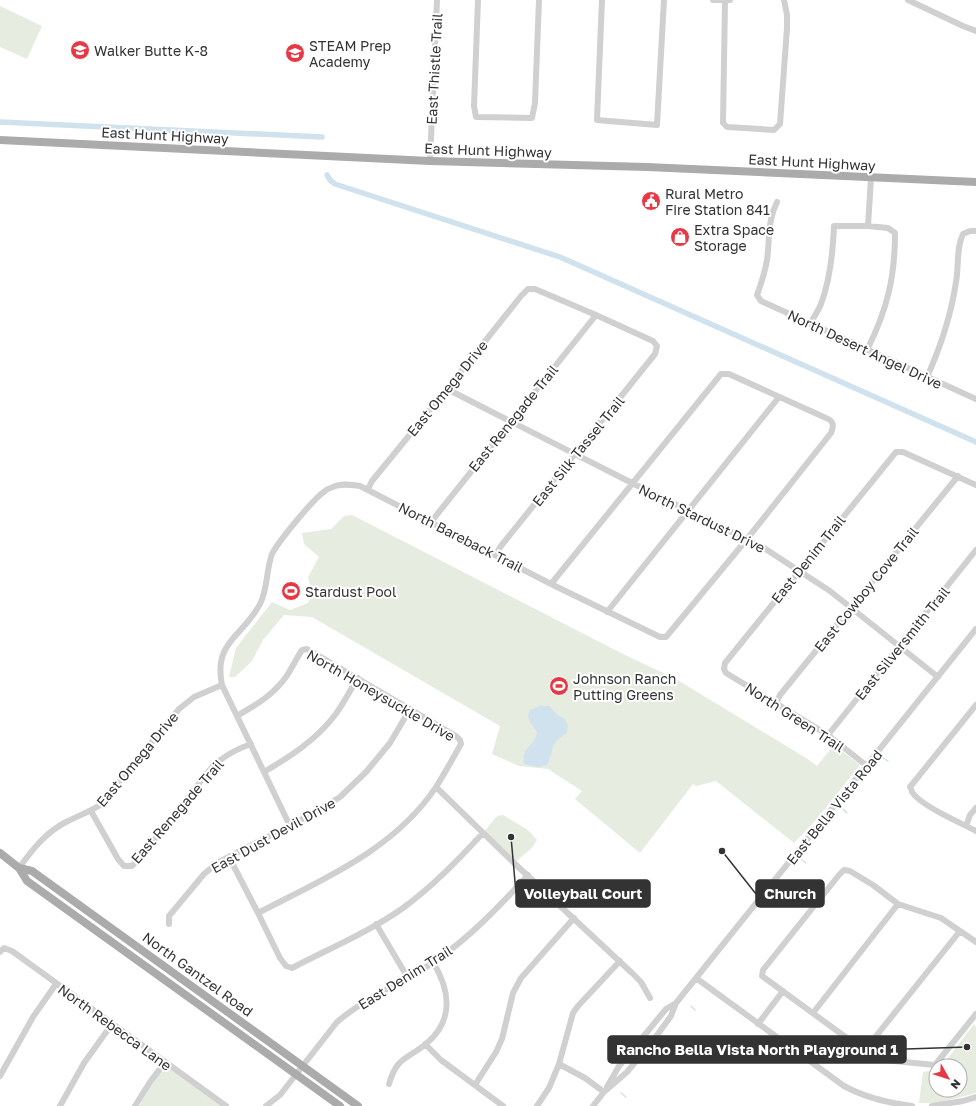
<svg xmlns="http://www.w3.org/2000/svg" width="976" height="1106" viewBox="0 0 976 1106" font-family="'Golos Text',sans-serif">
	<style>
		.green { fill: #e6ecdf }
		.water { fill: #cfe2ee }
		.lines { fill: none; stroke-linecap: round; stroke-linejoin: round }
		.stream { stroke: #cfe2ee; stroke-width: 1.5 }
		.canal { stroke: #cfe2ee; stroke-width: 5.5 }
		.minor { stroke: #d0d0d0; stroke-width: 6 }
		.major { stroke: #ababab; stroke-width: 8 }
		.labels { text-anchor: middle; dominant-baseline: central; stroke-width: 4; stroke-linejoin: round; paint-order: stroke }
		.poi-label { font-size: 14px; fill: #333; stroke: #fff; text-anchor: start }
		.street-label { font-size: 14px; fill: #333; stroke: #fff }
		.leader { fill: none; stroke: #333; stroke-width: 1.5 }
		.callout-dot { fill: #333; stroke: #fff; stroke-width: 1.5 }
		.callout { fill: #333; stroke: #333; stroke-width: 1.5 }
		.callout-label { font-size: 15px; text-anchor: middle; font-weight: bold; fill: #fff }
	</style>
	<rect width="100%" height="100%" fill="#fff"/>
	<!-- green -->
	<path class="green" d="M0,6L42,26L27,59L0,47Z
		M352,515L623,654L674,678L806,758L817,766L834,745L860,765L816,820L794,843L716,781L696,786L693,784L640,853L575,799L582,791L548,769L519,766L492,754L500,726L312,617L284,615L263,640L252,661L235,677H229L236,648L272,602L290,610L308,603L312,592L308,577L319,557L304,544L302,533L331,529L344,516Z
		M503,815L528,830L537,840L532,848L514,863L483,833L497,816Z
		M974,1024L976,1027V1093L937,1103H919L923,1072L936,1070V1090H960V1066H942Z
		M165,1062L229,1106H139Z"/>
	<!-- water -->
	<path class="water" d="M288,583L299,591L295,596L291,598L289,594L283,590Z
		M540,706H549L559,716L565,719L568,726L567,733C547,745 556,749 547,765L538,767L524,764C521,746 535,747 537,732L530,722L528,716L530,710Z"/>
	<g class="lines">
		<!-- stream -->
		<path class="stream" d="M882,757L888,761
			M843,809L847,813
			M802,860L806,863
			M691,1006L695,1010
			M621,1093L626,1097"/>
		<!-- canal -->
		<path class="canal" d="M0,122L322,137
			M327,175L330,180L335,184L560,257L976,442"/>
		<!-- minor -->
		<path class="minor" d="M478,0L474,106L476,117L532,118L535,103L539,0
			M602,0L597,120L657,125L664,0
			M713,0H730
			M908,0L963,26L976,31
			M725,1L723,123L727,127L774,130L780,124L787,28V15L784,0
			M430,161L437,0
			M777,202C767,222 770,239 767,260C765,272 761,284 757,295L761,301L976,399
			M868,226L871,178
			M810,324C814,317 818,311 821,304C830,280 833,252 834,226H868L888,228L895,233C895,278 887,310 867,350
			M927,377C941,346 951,316 956,282C959,267 956,248 963,234L970,231H976
			M447,389L632,483L764,548L830,591L938,677
			M368,489L372,481L447,389L521,296L528,289H535L596,315L653,341L657,346L655,354L501,546L496,554
			M431,522L596,315
			M607,612L779,397
			M776,703L780,695L958,476
			M976,705L910,787C911,787 912,792 912,792C921,806 961,823 976,831
			M237,716C256,705 273,695 286,677C292,668 296,659 302,650L307,649L456,736L460,740L461,744C453,758 445,773 436,787C394,850 323,879 258,913
			M828,735L976,550
			M867,766L828,735L726,673L724,669L725,663L896,452H903L976,485
			M264,772C291,756 316,740 335,715C344,703 350,690 358,678
			M436,787L514,863L632,973L641,982L650,998
			M91,811L118,859L124,866H132L147,849L212,767C224,756 236,749 251,744
			M290,826L222,685C213,641 243,637 260,604C268,589 266,570 272,554C278,542 313,499 325,491C327,489 330,488 333,487C341,483 351,485 360,486L551,584L660,637H666L747,539L831,433C834,426 834,421 826,418L729,374H721L551,584
			M966,826L970,815L976,808
			M229,857L258,913L280,958L286,966L292,968C328,949 369,932 403,908C433,886 458,860 483,833
			M19,868C32,850 46,832 66,822C78,816 89,812 100,805L179,709L194,697L222,685
			M169,924V916L204,874L217,863L316,812L340,797L366,772L390,743L410,709
			M376,924L408,978
			M976,942L941,918L898,904L873,885L850,871L844,870L839,875L763,970L762,976L855,1044L865,1050L894,1061L935,1065L976,1014
			M0,952L4,948L12,951L226,1106
			M696,978L844,1086C866,1098 888,1103 912,1106
			M813,1013L898,904
			M758,1024L783,991
			M425,1044L441,1060L503,1106
			M865,1050L960,931
			M559,1064L585,1078L604,1092
			M0,1076L33,1017L56,984
			M389,1084C397,1056 407,1060 427,1043C454,1020 450,990 433,962
			M475,1085L496,1052L502,1039L513,993L521,978L574,918
			M607,1087L619,1066L666,1009L676,1003
			M60,1106L84,1063L112,1024
			M135,1106L150,1082L165,1062
			M266,1106L280,1095L337,1022C366,997 402,983 434,962C469,938 499,907 528,875
			M537,1106L549,1088L559,1064L573,1013L578,1006L620,961
			M593,1106L604,1092L627,1072L652,1042L671,1016L676,1003L976,629
			M932,1106L963,1101L976,1097"/>
		<!-- major -->
		<path class="major" d="M0,140L430,161L647,167L976,182
			M0,853L19,868L27,881L340,1106
			M19,868L32,871L358,1106"/>
	</g>
	<!-- icons -->
	<defs>
		<symbol id="school-disc" viewBox="-11 -11 22 22"><circle r="9.5" fill="#e63946" stroke="#fff"/><path d="M0-5L7-2L0 1L-7-2ZM-4 1L0 2.5L4 1V4Q0 6-4 4Z" fill="#fff"/></symbol>
		<symbol id="civic-disc" viewBox="-11 -11 22 22"><circle r="9.5" fill="#e63946" stroke="#fff"/><path d="M-.6-6.5H3V-4.5H.6V-3L4-1V1h2V6H-6V1h2V-1L-.6-3ZM-1.2 2.5V6h2.4V2.5Z" fill="#fff"/></symbol>
		<symbol id="shop-disc" viewBox="-11 -11 22 22"><circle r="9.5" fill="#e63946" stroke="#fff"/><path d="M-5-2.5h2.3a2.7 3.5 0 0 1 5.4 0H5L5.5 6h-11ZM-1.5-2.5h3a1.5 2.3 0 0 0-3 0Z" fill="#fff"/></symbol>
		<symbol id="stadium-disc" viewBox="-11 -11 22 22"><circle r="9.5" fill="#e63946" stroke="#fff"/><path d="M0-5a6.5 5 0 1 0 0 10a6.5 5 0 1 0 0-10ZM-3.5-1.8h7v3.6h-7Z" fill="#fff"/></symbol>
	</defs>
	<g fill-rule="evenodd">
		<use href="#school-disc" x="69" y="39" width="22" height="22"/>
		<use href="#school-disc" x="284" y="42" width="22" height="22"/>
		<use href="#civic-disc" x="640" y="190" width="22" height="22"/>
		<use href="#shop-disc" x="669" y="226" width="22" height="22"/>
		<use href="#stadium-disc" x="280" y="580" width="22" height="22"/>
		<use href="#stadium-disc" x="548" y="675" width="22" height="22"/>
	</g>
	<g class="labels">
		<!-- poi labels -->
		<g class="poi-label">
			<text x="309" y="45">STEAM Prep<tspan x="309" dy="16">Academy</tspan></text>
			<text x="94" y="50">Walker Butte K-8</text>
			<text x="665" y="193">Rural Metro<tspan x="665" dy="16">Fire Station 841</tspan></text>
			<text x="694" y="229">Extra Space<tspan x="694" dy="16">Storage</tspan></text>
			<text x="305" y="591">Stardust Pool</text>
			<text x="573" y="678">Johnson Ranch<tspan x="573" dy="16">Putting Greens</tspan></text>
		</g>
		<!-- street labels -->
		<g class="street-label">
			<text transform="translate(434 69) rotate(-87)">East Thistle Trail</text>
			<text transform="translate(165 135) rotate(3)">East Hunt Highway</text>
			<text transform="translate(488 150) rotate(2)">East Hunt Highway</text>
			<text transform="translate(812 162) rotate(3)">East Hunt Highway</text>
			<text transform="translate(865 349) rotate(25)">North Desert Angel Drive</text>
			<text transform="translate(447 388) rotate(-51)">East Omega Drive</text>
			<text transform="translate(513 418) rotate(-51)">East Renegade Trail</text>
			<text transform="translate(578 451) rotate(-51)">East Silk Tassel Trail</text>
			<text transform="translate(702 518) rotate(26)">North Stardust Drive</text>
			<text transform="translate(461 537) rotate(27)">North Bareback Trail</text>
			<text transform="translate(808 559) rotate(-51)">East Denim Trail</text>
			<text transform="translate(866 589) rotate(-51)">East Cowboy Cove Trail</text>
			<text transform="translate(902 643) rotate(-51)">East Silversmith Trail</text>
			<text transform="translate(381 695) rotate(30)">North Honeysuckle Drive</text>
			<text transform="translate(795 717) rotate(33)">North Green Trail</text>
			<text transform="translate(137 759) rotate(-50)">East Omega Drive</text>
			<text transform="translate(834 807) rotate(-51)">East Bella Vista Road</text>
			<text transform="translate(177 811) rotate(-49)">East Renegade Trail</text>
			<text transform="translate(273 835) rotate(-29)">East Dust Devil Drive</text>
			<text transform="translate(198 974) rotate(36)">North Gantzel Road</text>
			<text transform="translate(405 977) rotate(-32)">East Denim Trail</text>
			<text transform="translate(115 1027) rotate(36)">North Rebecca Lane</text>
		</g>
	</g>
	<!-- callouts -->
	<path class="leader" d="M511 837L516 893M722 851L756 894M967 1047L906 1049"/>
	<g class="callout-dot">
		<circle cx="511" cy="837" r="4"/>
		<circle cx="722" cy="851" r="4"/>
		<circle cx="967" cy="1047" r="4"/>
	</g>
	<g class="callout">
		<rect x="516" y="880" width="134" height="27" rx="4"/>
		<rect x="756" y="880" width="68" height="27" rx="4"/>
		<rect x="608" y="1036" width="298" height="27" rx="4"/>
	</g>
	<g class="callout-label">
		<text x="583" y="899">Volleyball Court</text>
		<text x="790" y="899">Church</text>
		<text x="757" y="1055">Rancho Bella Vista North Playground 1</text>
	</g>
	<!-- north arrow -->
	<g transform="translate(948 1078) rotate(129)"><circle r="19" fill="#ffffff" stroke="#adadad"/>
	<path d="M0-3L7 15L0 10L-7 15Z" fill="#e63946"/>
	<text y="-6" font-size="11" font-weight="bold" text-anchor="middle" fill="#333333">N</text>
	</g>
</svg>
